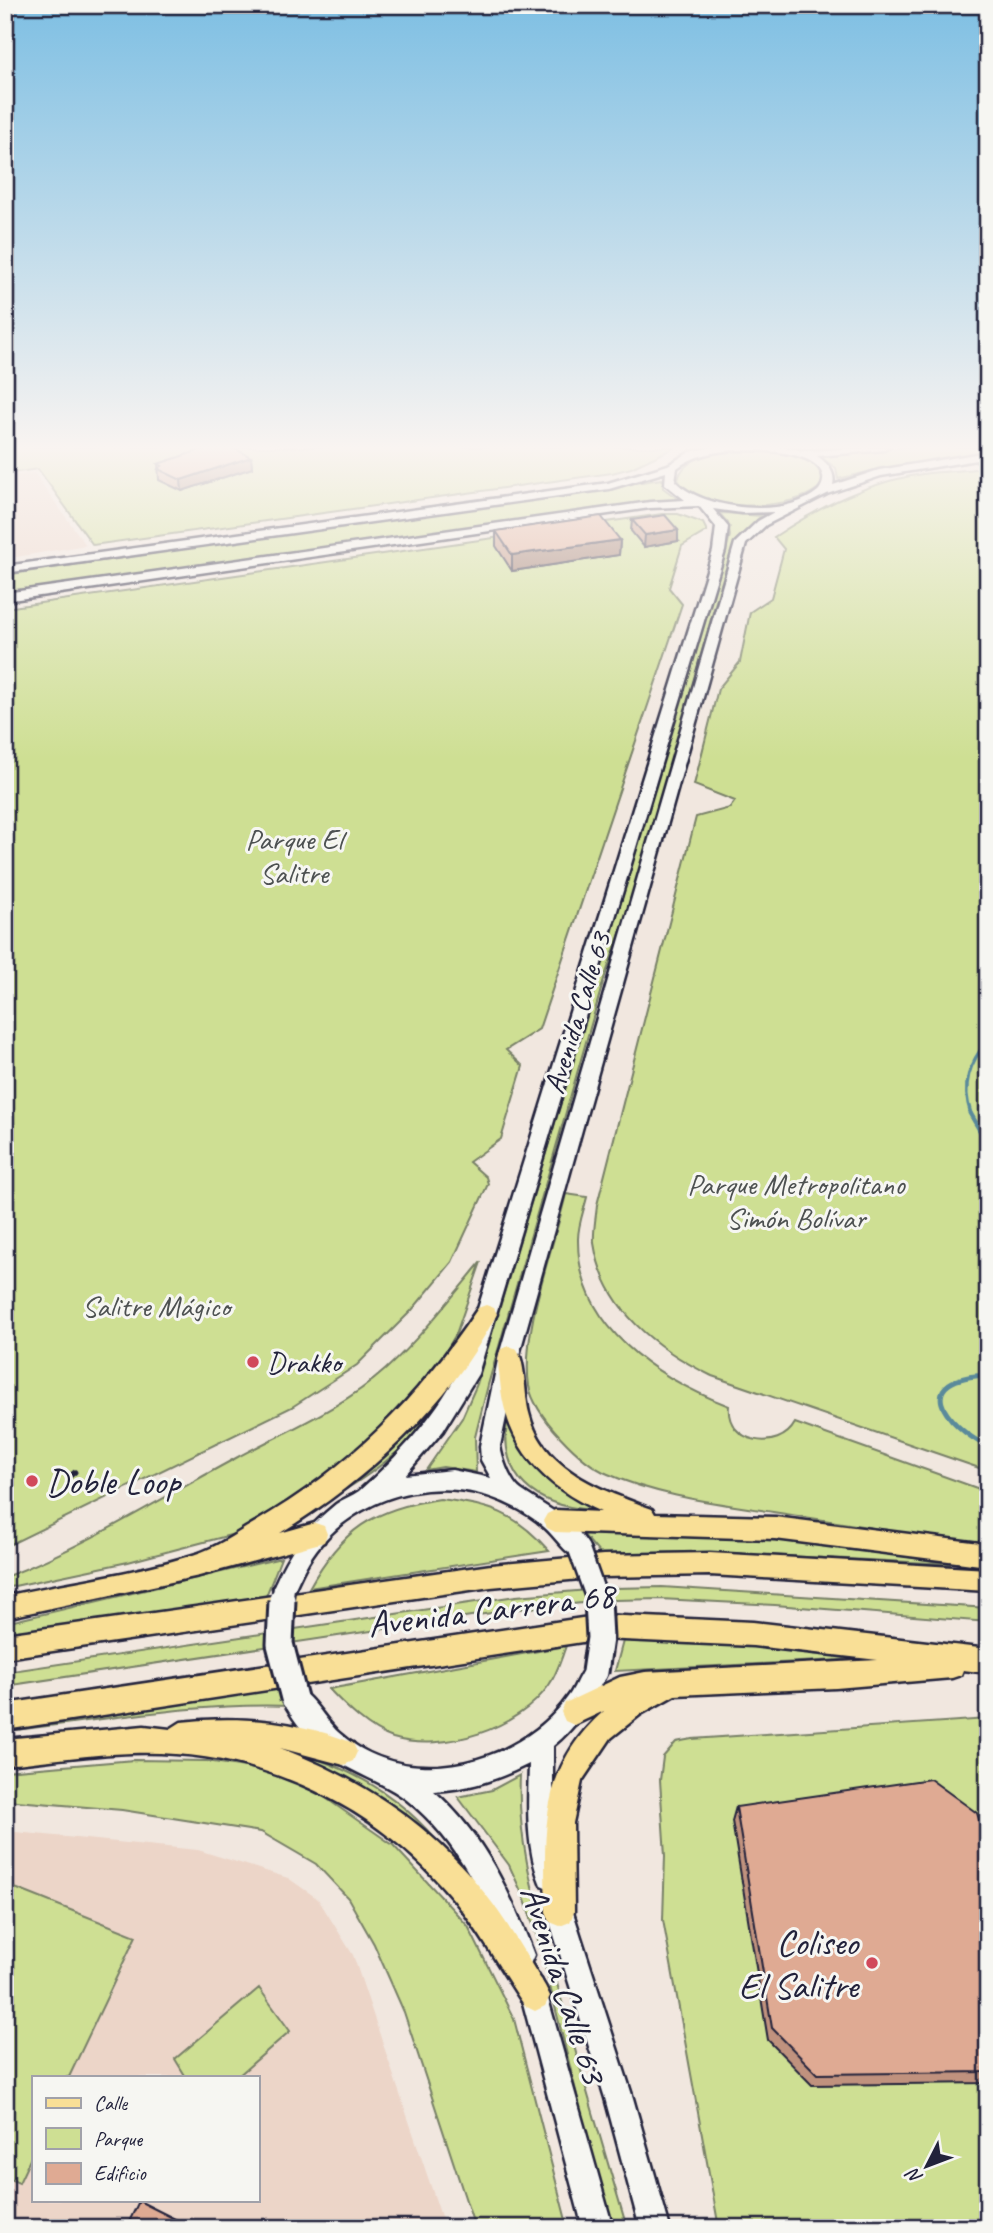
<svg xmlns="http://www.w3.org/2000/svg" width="993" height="2233" viewBox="0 0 993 2233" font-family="Caveat,sans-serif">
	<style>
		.built { fill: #ecd5c8; fill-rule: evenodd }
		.green { fill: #cedf93; stroke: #788067; stroke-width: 2 }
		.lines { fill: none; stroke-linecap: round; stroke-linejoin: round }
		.stream-far1 { stroke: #5a8a9b; stroke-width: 3.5 }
		.stream { stroke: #5a8a9b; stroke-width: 5 }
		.secondary-casing { stroke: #22223b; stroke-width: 5 }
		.primary-casing { stroke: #22223b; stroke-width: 5 }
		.secondary { fill: #f6f6f2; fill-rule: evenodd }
		.primary { fill: #f9df96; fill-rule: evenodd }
		.rail { stroke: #22223b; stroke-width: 5 }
		.secondary-bridge-far1-casing { stroke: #22223b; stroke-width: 25; stroke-linecap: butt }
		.secondary-bridge-casing { stroke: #22223b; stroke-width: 31; stroke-linecap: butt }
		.secondary-bridge-far1 { stroke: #f6f6f2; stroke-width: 20 }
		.secondary-bridge { stroke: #f6f6f2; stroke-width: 25 }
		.wall { fill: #c0927e; stroke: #22223b; stroke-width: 2 }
		.shaded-wall { fill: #9c7767; stroke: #22223b; stroke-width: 2 }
		.building { fill: #dfaa93; stroke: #22223b; stroke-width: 2 }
		.poi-dot { fill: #d1495b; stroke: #f6f6f2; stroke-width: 2.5 }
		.labels { text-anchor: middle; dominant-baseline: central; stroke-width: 6; stroke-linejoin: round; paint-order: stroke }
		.park-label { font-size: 30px; fill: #4d5151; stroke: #f6f6f2 }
		.street-label { font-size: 30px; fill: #22223b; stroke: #f6f6f2 }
		.poi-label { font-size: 30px; fill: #22223b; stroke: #f6f6f2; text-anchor: start }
		.near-poi-label { font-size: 37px; fill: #22223b; stroke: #f6f6f2; text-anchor: start }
		.near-street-label { font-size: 37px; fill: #22223b; stroke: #f6f6f2 }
	</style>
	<rect width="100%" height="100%" fill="#f1e7df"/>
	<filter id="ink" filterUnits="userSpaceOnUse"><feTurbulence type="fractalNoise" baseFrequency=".0143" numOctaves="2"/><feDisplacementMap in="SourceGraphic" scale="14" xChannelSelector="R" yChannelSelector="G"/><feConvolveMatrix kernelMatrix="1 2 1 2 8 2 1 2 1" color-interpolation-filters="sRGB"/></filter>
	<g filter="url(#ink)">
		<!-- built -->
		<path class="built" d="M34,473L86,545L5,559V477Z
			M5,1831L198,1850L288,1878L318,1899L353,1955L445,2228H5ZM33,2077H257V2200H33Z"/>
		<!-- green -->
		<path class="green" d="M5,447H676L631,468L612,473L93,545L38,469L5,474Z
			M907,447H988V452L880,469L838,479L836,468L819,456Z
			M742,451C762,450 813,451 821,473C824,481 821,487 814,491C784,511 699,513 678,480C683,455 721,452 742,451Z
			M988,467V1471L712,1376C656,1349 604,1309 594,1243C593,1231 596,1217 597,1205L696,817L730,808L735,801L694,785L718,689L740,662L750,612L771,598L784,549L774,537C821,506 871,480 929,473C949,471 967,471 988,467Z
			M662,479L663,488L681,501L645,502L5,594V575Z
			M724,513L761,516L735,541L719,590L637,885L604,979L488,1385L475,1437L476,1472L443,1467L426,1470L462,1418L477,1384L730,536L728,523L720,514Z
			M662,514H678L703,523L707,531L682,546L669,588L682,604L539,1029L506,1050L523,1066L501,1139L469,1162L486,1177L488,1184L452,1262L412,1310L357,1365L292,1407L5,1547V608Z
			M566,1194L587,1197C584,1210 578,1225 578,1239C577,1327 657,1378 729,1406C725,1443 779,1453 795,1423L988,1492V1546C916,1535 845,1523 773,1512C718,1503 660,1497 608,1474C581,1463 534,1415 529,1386C521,1329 553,1251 566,1194Z
			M481,1262L456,1334L433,1373L409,1403L332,1477L242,1532L128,1562L5,1588V1577C86,1546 160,1499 236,1458C286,1431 343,1408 386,1369C421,1337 451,1298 481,1262Z
			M442,1398C431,1412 422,1429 409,1441C376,1473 337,1496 296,1517L388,1453Z
			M507,1421C530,1467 556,1491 603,1510C545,1510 499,1486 507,1421Z
			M440,1499C490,1505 515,1512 549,1551L309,1588C341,1530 374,1508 440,1499Z
			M582,1533H635L822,1543L951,1564L704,1552L600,1554Z
			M281,1558L266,1596L5,1637V1623Z
			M662,1587L988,1608V1622L775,1605L660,1599L615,1600L518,1609L5,1686V1672L516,1596L613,1588Z
			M623,1641L739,1645L880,1658L615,1671Z
			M566,1646C561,1659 557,1674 549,1685C519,1729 443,1753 393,1738C369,1730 346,1707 329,1689Z
			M280,1685L292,1706C197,1702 99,1721 5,1731L240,1687Z
			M988,1719V2228H719L663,1920L665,1856L660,1780L663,1757L676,1742L692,1739Z
			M264,1741C368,1773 407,1796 472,1885Z
			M134,1760L207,1761L270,1771L317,1792L393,1845L468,1926L514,2019L568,2228H475L404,2012L374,1944L348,1898L316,1864L261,1832L122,1810L5,1800V1771Z
			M520,1775C517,1837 533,1893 549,1952C572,2045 600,2136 627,2228H610L540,1946L525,1900L509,1865L458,1797L492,1790Z
			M5,1884L136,1936L69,2077H33V2153L19,2183L5,2177Z
			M259,1988L290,2031L237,2077H186L175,2059Z"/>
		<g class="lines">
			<!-- stream-far1 -->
			<path class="stream-far1" d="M971,1114C961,1085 969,1063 988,1040"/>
			<!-- stream -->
			<path class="stream" d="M970,1113L988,1144
				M988,1375C911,1378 942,1423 988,1447"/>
			<defs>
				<path id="secondary" d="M712,447H784L804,451L889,447L884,450L817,456C827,463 836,472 833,485L879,470L988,452V458L881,476L827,494L766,525L746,544L519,1355L500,1446C502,1459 510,1482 521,1490C545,1507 576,1520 590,1549L587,1556L579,1559C564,1553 556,1537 544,1527C535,1519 523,1511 512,1506C449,1473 368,1490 321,1544C308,1559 300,1577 292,1595L284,1598L276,1595L273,1588C290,1550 304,1530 336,1504C343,1499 352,1496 359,1491C398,1457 433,1418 458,1373L713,551L716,527L699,506L650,508L5,601V593L650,502L685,500L665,484L666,472L609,489L5,573V566L608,483L668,465L690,452ZM734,450C755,450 817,449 823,476C824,482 821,488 818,491C786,519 702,510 675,481L677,468C694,455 713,452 734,450ZM713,509L742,513L774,512L758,521L735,543L499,1355L480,1446L481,1460L491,1478L452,1470L405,1475L443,1431L478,1374L725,551L728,527Z
					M595,1661L603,1664L607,1672C594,1700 577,1727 553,1746V1825L563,1876L559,1885L550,1889L541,1885C525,1847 528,1804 529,1764C497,1780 469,1789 434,1791C484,1835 511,1894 534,1955L530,1964L521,1968L512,1964C486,1903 461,1843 407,1800C389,1786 367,1778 347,1767C320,1753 294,1725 282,1698L286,1690L294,1687C312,1694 324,1719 338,1732C395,1783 480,1773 537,1729C549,1720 561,1707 570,1694C578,1682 581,1666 595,1661Z
					M557,1890L566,1894L570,1903L633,2098L670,2228H640L605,2098L544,1903L548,1894Z
					M532,1975L541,1979L545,1988L613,2228H583L519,1988L523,1979Z"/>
				<path id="primary" d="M486,1305L494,1308L497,1314C449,1405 367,1480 280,1533L315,1523L324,1526L327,1534L324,1542L199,1576L5,1618V1596C67,1582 132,1574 193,1555C214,1549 235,1534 254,1523C350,1467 417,1400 478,1308Z
					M509,1346L517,1349C526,1366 524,1393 529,1413C543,1471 602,1490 652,1509L655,1514L775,1517L988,1544V1566L775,1539L555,1532L547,1528L543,1521L547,1514L555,1510L601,1512C543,1486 506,1447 500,1381C499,1370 496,1358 501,1349Z
					M710,1553L988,1569V1591L710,1575L603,1577L491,1587L5,1658V1634L491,1565L603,1555Z
					M602,1615L753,1622L988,1649V1673L963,1670L961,1675L952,1678L836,1688L675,1695L641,1714L611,1738L582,1781L573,1823L574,1912L570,1922L560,1926L550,1922L546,1912C544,1833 539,1768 604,1711L574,1725L565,1721L561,1712L565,1703L620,1677L645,1672L878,1660L753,1646L602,1639L5,1730V1704Z
					M203,1720C255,1717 305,1723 353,1743L357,1752L353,1761L344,1765L280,1748C365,1780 439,1830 493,1904C512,1930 528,1959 545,1986L550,1996L545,2006L535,2011L525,2006C501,1971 481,1933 454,1900C375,1803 258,1749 132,1753C90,1754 47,1761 5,1765V1739L144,1726L170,1729L181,1722Z"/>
			</defs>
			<!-- secondary casing -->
			<use href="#secondary" class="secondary-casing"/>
			<!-- primary casing -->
			<use href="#primary" class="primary-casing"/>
			<!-- secondary -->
			<use href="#secondary" class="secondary"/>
			<!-- primary -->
			<use href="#primary" class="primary"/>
			<!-- rail -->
			<path class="rail" d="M69,1477L75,1472"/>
			<defs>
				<path id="secondary-bridge-far1" d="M579,1549L598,1602
					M282,1602L284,1588"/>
				<path id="secondary-bridge" d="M282,1600L280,1644L294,1698
					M595,1672L600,1638L598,1600"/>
			</defs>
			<!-- secondary-bridge-far1 casing -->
			<use href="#secondary-bridge-far1" class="secondary-bridge-far1-casing"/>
			<!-- secondary-bridge casing -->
			<use href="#secondary-bridge" class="secondary-bridge-casing"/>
			<!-- secondary-bridge-far1 -->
			<use href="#secondary-bridge-far1" class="secondary-bridge-far1"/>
			<!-- secondary-bridge -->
			<use href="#secondary-bridge" class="secondary-bridge"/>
		</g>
		<!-- wall -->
		<path class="wall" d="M251,457L252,468L182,491L159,480L158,464Z
			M632,520L678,541L644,547L631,531Z
			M496,531L620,540L619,555L512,571L496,546Z
			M736,1807L988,1848V2083L812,2085L768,2040L732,1821Z"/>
		<!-- shaded-wall -->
		<path class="shaded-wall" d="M251,457L252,468L182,491L181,480Z
			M678,530V541L644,547L645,535Z
			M620,540L619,555L512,571V555Z"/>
		<!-- building -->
		<path class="building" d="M209,447H232L251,457L181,480L158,469L162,466L158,464Z
			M665,515L678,530L645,535L632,520Z
			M601,516L620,540L512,555L496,531Z
			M930,1779L977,1813L988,1848V2072L817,2074L772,2028L736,1807Z
			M139,2201L193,2228H126Z"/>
	</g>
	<!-- sky -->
	<linearGradient id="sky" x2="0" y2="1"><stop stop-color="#7ebfe3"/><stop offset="0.59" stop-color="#f9f4f1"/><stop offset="1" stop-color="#f9f4f1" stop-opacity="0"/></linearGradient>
	<rect width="993" height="759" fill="url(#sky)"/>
	<!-- markers -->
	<g class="poi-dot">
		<circle cx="253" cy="1362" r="7"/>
		<circle cx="32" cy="1481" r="7"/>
		<circle cx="872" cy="1963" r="7"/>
	</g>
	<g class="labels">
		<!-- park labels -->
		<g class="park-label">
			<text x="294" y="839">Parque El<tspan x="294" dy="34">Salitre</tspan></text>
			<text x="796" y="1184">Parque Metropolitano<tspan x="796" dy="34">Simón Bolívar</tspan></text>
			<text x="156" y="1306">Salitre Mágico</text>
		</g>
		<!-- street labels -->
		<g class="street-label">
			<text transform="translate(577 1013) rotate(-73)">Avenida Calle 63</text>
		</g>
		<!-- poi labels -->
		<g class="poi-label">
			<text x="267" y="1362">Drakko</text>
		</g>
		<!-- near-poi labels -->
		<g class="near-poi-label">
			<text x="46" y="1481">Doble Loop</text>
			<text x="858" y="1942" text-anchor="end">Coliseo<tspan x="858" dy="43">El Salitre</tspan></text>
		</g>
		<!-- near-street labels -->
		<g class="near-street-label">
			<text transform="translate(491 1609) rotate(-7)">Avenida Carrera 68</text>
			<text transform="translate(564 1984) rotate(72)">Avenida Calle 63</text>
		</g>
	</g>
	<!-- margin -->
	<rect width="993" height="2233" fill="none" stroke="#f6f6f2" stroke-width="28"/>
	<rect x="14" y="14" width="965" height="2205" fill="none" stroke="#22223b" stroke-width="2.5" filter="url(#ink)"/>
	<!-- legend -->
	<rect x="32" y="2076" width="228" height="126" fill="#f6f6f2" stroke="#a1a1a9" stroke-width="2"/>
	<rect x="46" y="2098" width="35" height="10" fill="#f9df96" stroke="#a1a1a9" stroke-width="2"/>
	<text x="94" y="2110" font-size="21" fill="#22223b">Calle</text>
	<rect x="46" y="2128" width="35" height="21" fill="#cedf93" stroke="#a1a1a9" stroke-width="2"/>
	<text x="94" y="2146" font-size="21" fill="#22223b">Parque</text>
	<rect x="46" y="2163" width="35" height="21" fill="#dfaa93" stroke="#a1a1a9" stroke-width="2"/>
	<text x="94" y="2180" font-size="21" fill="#22223b">Edificio</text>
	<!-- north arrow -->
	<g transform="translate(927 2166) rotate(228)" stroke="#f6f6f2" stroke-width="5" paint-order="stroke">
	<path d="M0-5L12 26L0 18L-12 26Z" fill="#22223b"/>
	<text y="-10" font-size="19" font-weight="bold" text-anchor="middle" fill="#22223b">N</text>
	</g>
</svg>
